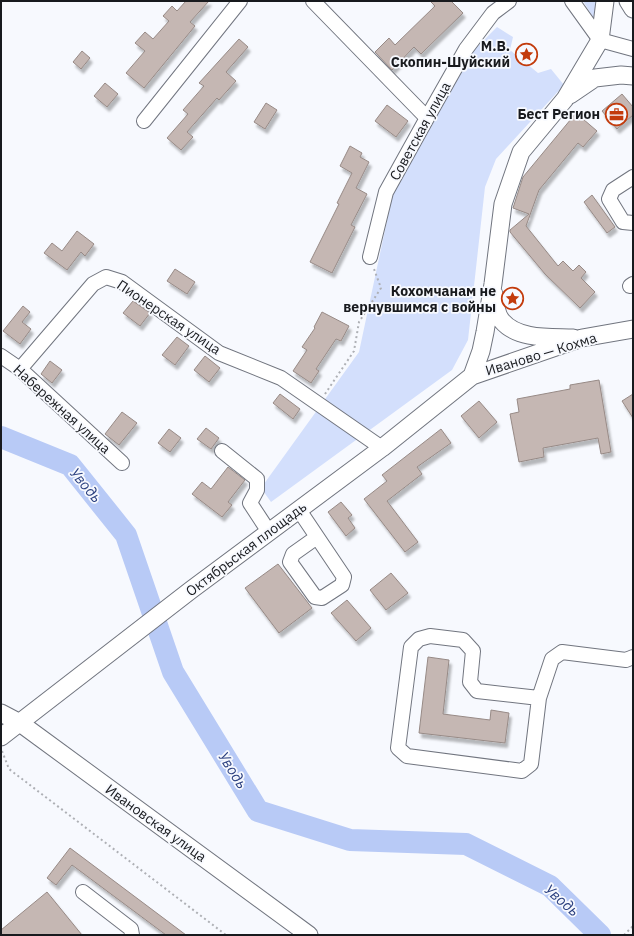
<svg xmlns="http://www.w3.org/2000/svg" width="634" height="936" viewBox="0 0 634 936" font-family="'IBM Plex Sans',sans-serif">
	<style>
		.green { fill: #d3dffc }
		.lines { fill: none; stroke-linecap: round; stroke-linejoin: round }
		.river { stroke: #b8caf6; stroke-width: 22 }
		.building { fill: #c5b7b3; stroke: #978a86; filter: url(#shadow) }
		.minor-casing { stroke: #71757f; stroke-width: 16 }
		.major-casing { stroke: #71757f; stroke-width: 19 }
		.path { stroke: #aeb0b5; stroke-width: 2; stroke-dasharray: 2 3; stroke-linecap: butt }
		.minor { stroke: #fff; stroke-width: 14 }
		.major { stroke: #fff; stroke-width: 17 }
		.labels { text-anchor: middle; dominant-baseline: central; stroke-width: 3.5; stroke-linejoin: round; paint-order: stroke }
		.poi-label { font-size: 14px; font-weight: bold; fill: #181a1e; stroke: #f7f9fe; text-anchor: end }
		.street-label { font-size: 14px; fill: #181a1e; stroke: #f7f9fe }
		.water-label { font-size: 15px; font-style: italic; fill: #2c4181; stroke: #f7f9fe }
	</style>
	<defs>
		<filter id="shadow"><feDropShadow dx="2.5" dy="4.5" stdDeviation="1" flood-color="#0004"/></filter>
	</defs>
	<rect width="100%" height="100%" fill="#f7f9fe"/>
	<!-- green -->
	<path class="green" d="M583,1H599L598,15L593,17Z
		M497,27L513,37L510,50L538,73L551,69L564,85L496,159L485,187L468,340L452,370L271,502L261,488L359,352L394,188L467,57Z"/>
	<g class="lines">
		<!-- river -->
		<path class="river" d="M1,437L70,465L126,535L173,672L258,811L350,840L466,844L550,886L600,935"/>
	</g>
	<!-- building -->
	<path class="building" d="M186,1H209L190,22L195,26L144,88L126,73L145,51L135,43L145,32L153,39L169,21L163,16L172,6L177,11Z
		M430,1H451L463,13L421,54L414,47L392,70L375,52L389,38L395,45L435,6Z
		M239,39L248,47L226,72L236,81L219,100L217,98L187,132L193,137L181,150L167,138L188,114L183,110L204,86L199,83Z
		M82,51L90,58L81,69L73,62Z
		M105,83L118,94L107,107L94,96Z
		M622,94L633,107V115L617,129L602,111Z
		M266,103L277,110L265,129L254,122Z
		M387,105L408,121L396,137L375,121Z
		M576,113L597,131L583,147L578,143L539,190L526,226L558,266L563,261L573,271L579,265L586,272L581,278L595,292L580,308L545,274L510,232V230L529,214L513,208L523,177Z
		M350,146L362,153L360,157L369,162L356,188L367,194L351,225L355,227L332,273L310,262L339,204L337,203L352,173L340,166Z
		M592,195L615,227L607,233L584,202Z
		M77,231L94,244L85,256L81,252L67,270L44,253L52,243L62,251Z
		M175,269L195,282L187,294L167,281Z
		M133,301L150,313L140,326L123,313Z
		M23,306L30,312L22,322L31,329L20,344L3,331Z
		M322,312L349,326L341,341L336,339L316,369L319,371L311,383L293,371L307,350L302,347L315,328L314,327Z
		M177,337L189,346L175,365L162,355Z
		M205,356L220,368L209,382L194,370Z
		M50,361L62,370L52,383L41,374Z
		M599,380L611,452L601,454L598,438L543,448L544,457L519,462L510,414L519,412L517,399L570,389V385Z
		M280,394L300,409L293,419L273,403Z
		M633,394V418L622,401Z
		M479,401L497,422L479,438L461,416Z
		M122,412L137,423L119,445L105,434Z
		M206,428L219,438L211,449L197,439Z
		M169,429L181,438L170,452L158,443Z
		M441,429L451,443L417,467L422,474L387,501L418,542L405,552L364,499L387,481L382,475Z
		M228,467L245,480L228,502L232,505L222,517L192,494L202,482L211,489Z
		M341,502L352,515L348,518L355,528L346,536L328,512Z
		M278,564L312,608L279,633L245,588Z
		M391,573L408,593L386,610L370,590Z
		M347,600L371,628L356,641L331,613Z
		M428,657L449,660L443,714L490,720L491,710L509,713L505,743L419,733Z
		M70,848L186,935H166L72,865L56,885L47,878Z
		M47,892L82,935H1V930Z"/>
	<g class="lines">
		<defs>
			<path id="minor" d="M313,1L427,118
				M572,1L600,40L633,49
				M144,121L240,1
				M633,177L613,190L609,199L623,222L633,223
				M370,257L386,192L427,118L466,49L493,13L509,1
				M630,286L633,284
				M1,356L20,369L122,463
				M20,369L93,284L106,277L122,282L219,353L281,378L382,448
				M222,451L257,479V490L250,503L269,532
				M299,510L344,577L342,585L322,598L315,597L290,562L293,554L317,537
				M539,698L477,691L470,682L473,651L463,640L430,636L419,639L411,647L398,748L407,756L522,771L531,764L539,698L552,659L562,652L626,660L633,657
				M83,892L131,929L132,935"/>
			<path id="major" d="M628,1L633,9
				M570,95L595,78L621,75L633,76
				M494,294C495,302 496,315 502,321C518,340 551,337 573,338
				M472,376L481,351L485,332L493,284L503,204L521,152L565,99L600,40L605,1
				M1,713L20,723L309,935
				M1,737L191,590L382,448L472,376L582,338L633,329"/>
		</defs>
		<!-- minor casing -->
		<use href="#minor" class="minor-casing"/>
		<!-- major casing -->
		<use href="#major" class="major-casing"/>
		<!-- path -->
		<path class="path" d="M325,394L354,351L359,322L381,288L374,269
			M2,751L9,769L226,935
			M624,935L633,926"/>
		<!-- minor -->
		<use href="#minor" class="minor"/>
		<!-- major -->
		<use href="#major" class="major"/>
	</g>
	<!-- icons -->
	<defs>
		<symbol id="sight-ring" viewBox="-11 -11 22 22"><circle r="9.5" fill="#f7f9fe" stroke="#c33b0c" stroke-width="1.5"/><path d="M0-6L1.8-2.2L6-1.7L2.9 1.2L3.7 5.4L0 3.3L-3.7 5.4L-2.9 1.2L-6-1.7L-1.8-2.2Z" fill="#c33b0c"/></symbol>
		<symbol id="office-ring" viewBox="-11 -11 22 22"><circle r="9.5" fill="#f7f9fe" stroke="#c33b0c" stroke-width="1.5"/><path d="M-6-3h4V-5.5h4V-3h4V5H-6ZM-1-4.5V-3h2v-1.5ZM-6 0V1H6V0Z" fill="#c33b0c"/></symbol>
	</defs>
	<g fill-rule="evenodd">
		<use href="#sight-ring" x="514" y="42" width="25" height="25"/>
		<use href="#office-ring" x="604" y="102" width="25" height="25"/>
		<use href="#sight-ring" x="500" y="286" width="25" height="25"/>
	</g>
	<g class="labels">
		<!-- poi labels -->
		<g class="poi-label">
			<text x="510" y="46">М.В.<tspan x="510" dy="16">Скопин-Шуйский</tspan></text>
			<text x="600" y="114">Бест Регион</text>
			<text x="496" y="291">Кохомчанам не<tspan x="496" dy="16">вернувшимся с войны</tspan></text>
		</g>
		<!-- street labels -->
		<g class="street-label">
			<text transform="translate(420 131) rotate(-61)">Советская улица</text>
			<text transform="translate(169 317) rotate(34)">Пионерская улица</text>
			<text transform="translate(541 354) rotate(-17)">Иваново — Кохма</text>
			<text transform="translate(62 409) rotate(42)">Набережная улица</text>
			<text transform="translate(246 549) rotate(-37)">Октябрьская площадь</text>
			<text transform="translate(156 823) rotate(36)">Ивановская улица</text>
		</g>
		<!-- water labels -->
		<g class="water-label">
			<text transform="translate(86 485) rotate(50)">Уводь</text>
			<text transform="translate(233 770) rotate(58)">Уводь</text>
			<text transform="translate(562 900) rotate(41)">Уводь</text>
		</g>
	</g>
	<!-- border -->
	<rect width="634" height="936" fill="none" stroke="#181a1e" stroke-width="4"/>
</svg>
